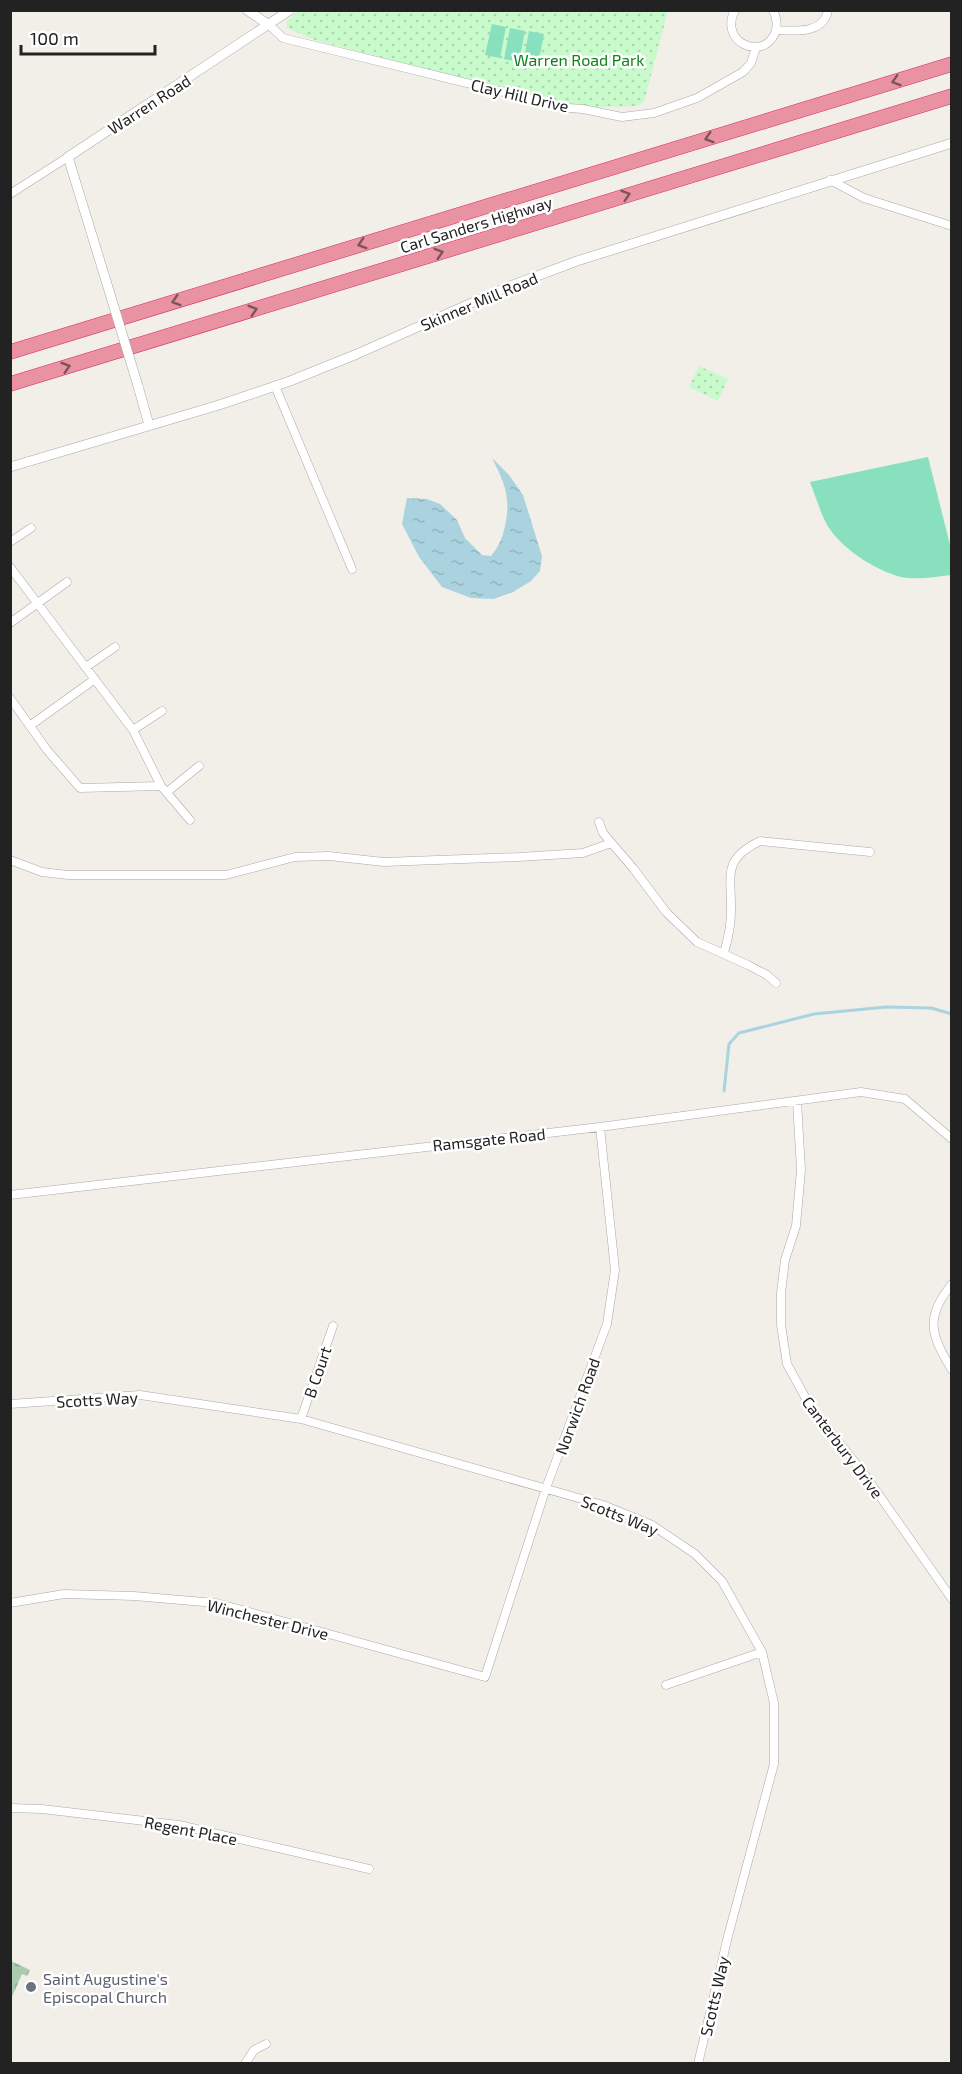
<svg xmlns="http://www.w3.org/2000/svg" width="962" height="2074" viewBox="0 0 962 2074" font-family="'Exo 2',sans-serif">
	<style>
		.cemetery { fill: url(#cemetery-stones) }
		.park { fill: url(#park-dots) }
		.pitch { fill: #88e0be }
		.water { fill: url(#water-ripples) }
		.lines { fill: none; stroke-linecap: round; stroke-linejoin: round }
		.stream { stroke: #aad3df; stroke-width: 3 }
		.minor-casing { stroke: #a9a9a9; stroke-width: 9 }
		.tertiary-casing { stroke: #a9a9a9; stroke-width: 10 }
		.motorway-casing { stroke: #dc2a67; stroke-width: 15 }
		.minor { stroke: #fff; stroke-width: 8 }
		.tertiary { stroke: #fff; stroke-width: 9 }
		.motorway { stroke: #e892a2; stroke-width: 14 }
		.tertiary-bridge-casing { stroke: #a9a9a9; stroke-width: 10; stroke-linecap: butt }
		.tertiary-bridge { stroke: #fff; stroke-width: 9 }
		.oneway { stroke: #7b545c }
		.worship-dot { fill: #6b7280; stroke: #fff; stroke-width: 2 }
		.labels { text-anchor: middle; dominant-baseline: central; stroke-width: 5; stroke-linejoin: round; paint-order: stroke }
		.park-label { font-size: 16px; fill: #0c8416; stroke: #fff }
		.street-label { font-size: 16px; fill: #222; stroke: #fff }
		.worship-label { font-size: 16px; fill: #5b616d; stroke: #fff; text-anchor: start }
	</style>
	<defs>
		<pattern id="cemetery-stones" width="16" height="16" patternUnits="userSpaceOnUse" patternTransform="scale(1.5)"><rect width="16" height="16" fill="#aacbaf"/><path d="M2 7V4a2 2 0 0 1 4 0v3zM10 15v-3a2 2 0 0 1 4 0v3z" fill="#92ae96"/></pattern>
		<pattern id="park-dots" width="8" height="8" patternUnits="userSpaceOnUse" patternTransform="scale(1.5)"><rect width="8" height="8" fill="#c8facc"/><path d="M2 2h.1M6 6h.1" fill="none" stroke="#acd6af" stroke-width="1.8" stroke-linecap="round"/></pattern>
		<pattern id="water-ripples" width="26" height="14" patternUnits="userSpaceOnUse" patternTransform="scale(1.5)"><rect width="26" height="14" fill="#aad3df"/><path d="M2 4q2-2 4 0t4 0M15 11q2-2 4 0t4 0" fill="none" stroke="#92b5bf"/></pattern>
	</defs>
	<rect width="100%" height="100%" fill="#f2efe9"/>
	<!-- cemetery -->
	<path class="cemetery" d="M11,1961L30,1970L27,1976L22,1974L11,1999Z"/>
	<!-- park -->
	<path class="park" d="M299,10L668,11L644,102L637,106L569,108L315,40L287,28V21Z
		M699,366L728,379L718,401L689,387Z"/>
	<!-- pitch -->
	<path class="pitch" d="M492,24L506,27L500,58L485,55Z
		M510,28L525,31L519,62L504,59Z
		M529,31L544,34L538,65L523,63Z
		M928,457L951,549V575C935,577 917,580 901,577C874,570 837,546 825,521C819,508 815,495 810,482Z"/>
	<!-- water -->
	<path class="water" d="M492,458L509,475L523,495L542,556L540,571L531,581L513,592L494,599L471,598L442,587L419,557L402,524L407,498L427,499L440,504L457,520L465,538L482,555L491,556C499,546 502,539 505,526C511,498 505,483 492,458Z"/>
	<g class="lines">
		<!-- stream -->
		<path class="stream" d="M724,1091L729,1044L739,1033L814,1014L886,1007L931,1008L952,1014"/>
		<defs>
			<path id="minor" d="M735,10C718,42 763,62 775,33C778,25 777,18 773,10
				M269,25L283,38L569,108L583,109L622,117L654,113L697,98L743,72L751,63L756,47
				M776,30C795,31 824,34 828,10
				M830,180L864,198L952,226
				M10,194L68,157
				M275,386L352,569
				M10,542L31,528
				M10,567L133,730L161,786L80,788L47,750L10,698
				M10,623L67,582
				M86,667L115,647
				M31,725L95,679
				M133,730L162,711
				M161,786L190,820
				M167,792L199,766
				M599,822L603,833L633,868L666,912L697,942L748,965L767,975L776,983
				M10,860L42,872L68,875H226L295,857L329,856L384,862L519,857L583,853L611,843
				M724,953C728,939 731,926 731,912C732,876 721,860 760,841L870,852
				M797,1101L801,1170L796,1226L785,1260L781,1293V1325L787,1364L810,1406L865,1475L952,1599
				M10,1195L600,1127L861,1092L905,1099L952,1139
				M952,1284C924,1318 931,1335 952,1370
				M10,1404L140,1395L301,1419L603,1505L652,1525L695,1554L722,1581L762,1652L774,1703V1764L728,1936L698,2064
				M301,1419L333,1326
				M10,1603L64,1594L134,1596L216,1603L485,1677L546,1488L607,1324L615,1270L600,1127
				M666,1685L762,1652
				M10,1808L42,1809L179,1825L369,1869
				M245,2064L254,2050L266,2044"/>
			<path id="tertiary" d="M247,10L269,25
				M107,284L68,157L290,10
				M138,386L149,425
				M10,467L219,405L290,381L357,354L505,288L577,261L952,143"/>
			<path id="motorway" d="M10,352L952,64
				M10,384L952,96"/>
		</defs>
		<!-- minor casing -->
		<use href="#minor" class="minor-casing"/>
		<!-- tertiary casing -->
		<use href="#tertiary" class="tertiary-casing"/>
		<!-- motorway casing -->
		<use href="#motorway" class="motorway-casing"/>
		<!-- minor -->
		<use href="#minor" class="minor"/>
		<!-- tertiary -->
		<use href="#tertiary" class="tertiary"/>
		<!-- motorway -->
		<use href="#motorway" class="motorway"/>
		<defs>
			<path id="tertiary-bridge" d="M107,284L138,386"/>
		</defs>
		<!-- tertiary-bridge casing -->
		<use href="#tertiary-bridge" class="tertiary-bridge-casing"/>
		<!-- tertiary-bridge -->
		<use href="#tertiary-bridge" class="tertiary-bridge"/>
	</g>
	<!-- one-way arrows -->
	<defs><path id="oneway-chevron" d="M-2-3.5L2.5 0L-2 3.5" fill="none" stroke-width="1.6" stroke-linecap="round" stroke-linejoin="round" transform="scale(1.5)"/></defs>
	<g class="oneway">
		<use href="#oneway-chevron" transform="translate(896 81) rotate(163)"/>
		<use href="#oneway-chevron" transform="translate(709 138) rotate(163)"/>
		<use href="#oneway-chevron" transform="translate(626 195) rotate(-17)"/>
		<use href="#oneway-chevron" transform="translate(362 244) rotate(163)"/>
		<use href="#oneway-chevron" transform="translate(439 253) rotate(-17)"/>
		<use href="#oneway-chevron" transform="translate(176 301) rotate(163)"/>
		<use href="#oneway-chevron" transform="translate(253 310) rotate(-17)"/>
		<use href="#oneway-chevron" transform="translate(66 367) rotate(-17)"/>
	</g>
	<!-- markers -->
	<circle class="worship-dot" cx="31" cy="1987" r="6"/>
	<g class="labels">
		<!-- park labels -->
		<g class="park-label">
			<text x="579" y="59">Warren Road Park</text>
		</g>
		<!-- street labels -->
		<g class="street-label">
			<text transform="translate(520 95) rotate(13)">Clay Hill Drive</text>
			<text transform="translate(149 104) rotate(-33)">Warren Road</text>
			<text transform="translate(476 224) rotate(-17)">Carl Sanders Highway</text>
			<text transform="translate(479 301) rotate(-23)">Skinner Mill Road</text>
			<text transform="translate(489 1139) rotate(-6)">Ramsgate Road</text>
			<text transform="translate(317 1372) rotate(-71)">B Court</text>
			<text transform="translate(97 1399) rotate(-3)">Scotts Way</text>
			<text transform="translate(577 1406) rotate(-70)">Norwich Road</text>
			<text transform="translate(843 1447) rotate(53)">Canterbury Drive</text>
			<text transform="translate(620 1515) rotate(22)">Scotts Way</text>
			<text transform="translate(268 1619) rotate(14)">Winchester Drive</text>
			<text transform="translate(191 1830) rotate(11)">Regent Place</text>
			<text transform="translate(714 1996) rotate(-77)">Scotts Way</text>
		</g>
		<!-- worship labels -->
		<g class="worship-label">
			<text x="43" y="1978">Saint Augustine's<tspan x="43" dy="18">Episcopal Church</tspan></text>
		</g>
	</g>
	<!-- border -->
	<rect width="962" height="2074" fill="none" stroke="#222222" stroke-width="24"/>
	<!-- scale -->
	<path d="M21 45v9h134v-9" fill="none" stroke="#222222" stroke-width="3"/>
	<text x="30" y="45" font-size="18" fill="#222222" stroke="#ffffff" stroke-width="4.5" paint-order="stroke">100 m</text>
</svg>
